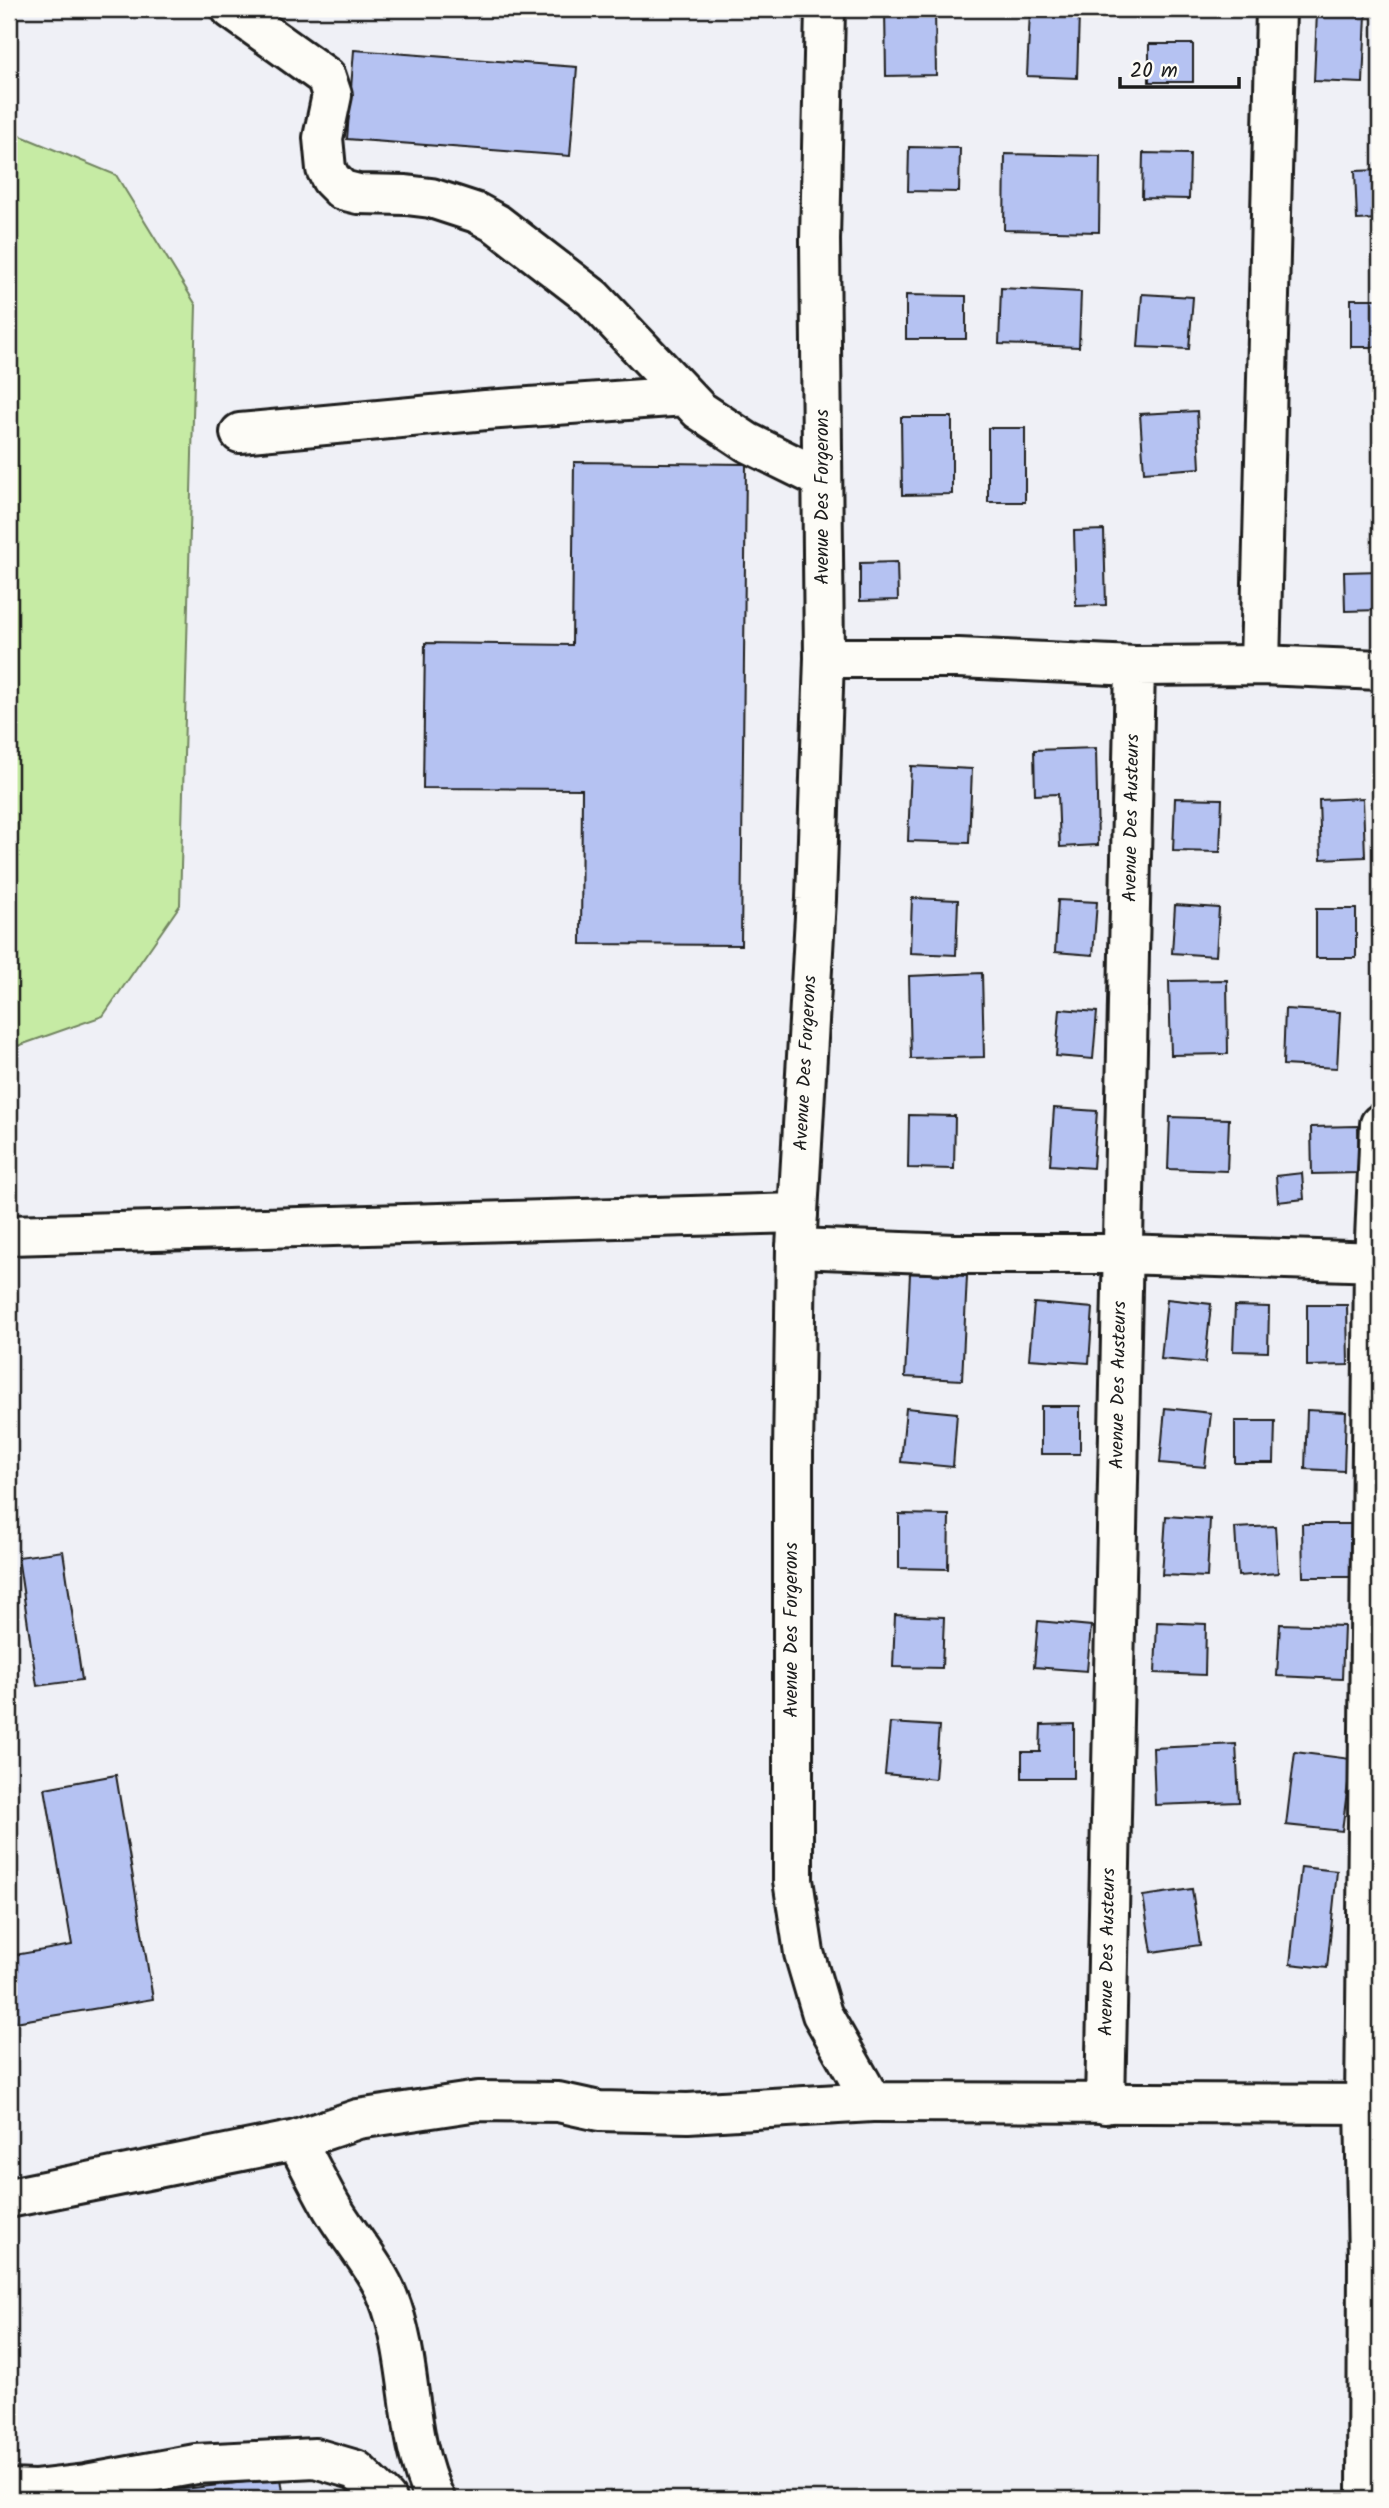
<svg xmlns="http://www.w3.org/2000/svg" width="1389" height="2508" viewBox="0 0 1389 2508" font-family="Kalam,sans-serif">
	<style>
		.green { fill: #c6eba4; stroke: #718460; stroke-width: 2 }
		.building { fill: #b5c2f2; stroke: #1c1c1c; stroke-width: 2 }
		.lines { fill: none; stroke-linecap: round; stroke-linejoin: round }
		.street-casing { stroke: #1c1c1c; stroke-width: 44 }
		.secondary-casing { stroke: #1c1c1c; stroke-width: 44 }
		.street { stroke: #fdfcf7; stroke-width: 38 }
		.secondary { stroke: #fdfcf7; stroke-width: 38 }
		.labels { text-anchor: middle; dominant-baseline: central; stroke-width: 7; stroke-linejoin: round; paint-order: stroke }
		.street-label { font-size: 19px; fill: #1c1c1c; stroke: #fdfcf7 }
	</style>
	<rect width="100%" height="100%" fill="#eff0f6"/>
	<filter id="ink" filterUnits="userSpaceOnUse"><feTurbulence type="fractalNoise" baseFrequency=".0143" numOctaves="2"/><feDisplacementMap in="SourceGraphic" scale="14" xChannelSelector="R" yChannelSelector="G"/><feConvolveMatrix kernelMatrix="1 2 1 2 8 2 1 2 1" color-interpolation-filters="sRGB"/></filter>
	<g filter="url(#ink)">
		<!-- green -->
		<path class="green" d="M9,131L116,175L196,305L180,905L103,1016L9,1049Z"/>
		<!-- building -->
		<path class="building" d="M606,9H687V12H606Z
			M885,9H935L936,75L886,76Z
			M1030,11L1079,14L1077,78L1027,76Z
			M1317,12L1366,14L1363,83L1314,81Z
			M1149,44H1193V82H1149Z
			M354,50L577,67L570,156L347,139Z
			M909,147L960,148L959,192L908,191Z
			M1143,153L1190,154L1189,199L1142,198Z
			M1005,154L1100,156L1099,232L1004,230Z
			M1380,170V219L1357,220L1355,171Z
			M1001,288L1081,292L1079,347L999,344Z
			M1142,294L1193,297L1189,349L1138,347Z
			M906,295L966,296V339H906Z
			M1351,299H1380V347H1351Z
			M1197,411L1200,468L1144,472L1140,414Z
			M901,417H952V494L902,495Z
			M988,428H1025V502H988Z
			M574,462L746,464L741,945L581,944L582,789L423,788L425,643L572,645Z
			M1104,530L1106,605L1076,606L1074,531Z
			M897,562L898,600L860,601V563Z
			M1380,571V610L1345,611L1344,572Z
			M1096,748L1098,845L1060,847L1058,794L1035,795L1034,750Z
			M911,766L972,769L969,843L908,841Z
			M1175,798L1222,799L1220,852L1173,851Z
			M1363,798L1365,857L1321,859L1319,800Z
			M912,898L958,900L956,955L910,953Z
			M1058,900L1097,902L1093,955L1055,952Z
			M1175,905L1219,908L1216,956L1172,953Z
			M1316,909H1356V958H1316Z
			M982,973L984,1057L911,1059L909,976Z
			M1227,980L1228,1054L1171,1055L1169,981Z
			M1060,1009L1097,1012L1093,1059L1056,1056Z
			M1285,1009L1340,1012L1337,1068L1283,1065Z
			M1054,1108L1097,1111L1093,1168L1050,1165Z
			M909,1115L955,1116L954,1169L908,1168Z
			M1170,1117L1229,1119L1227,1171L1168,1169Z
			M1358,1126L1359,1173L1312,1174L1311,1127Z
			M1302,1173L1304,1199L1278,1202L1276,1176Z
			M910,1273L967,1276L962,1380L905,1377Z
			M1167,1299L1211,1304L1205,1363L1161,1359Z
			M1034,1303L1093,1308L1089,1363L1029,1359Z
			M1307,1305H1347L1348,1365L1307,1366Z
			M1235,1306L1269,1307L1268,1352L1233,1351Z
			M1041,1406H1080V1454H1041Z
			M906,1408L957,1413L953,1467L901,1462Z
			M1165,1408L1211,1413L1205,1467L1160,1463Z
			M1307,1410L1346,1412L1344,1471L1305,1469Z
			M1235,1421H1275L1274,1463H1235Z
			M899,1514L949,1515L948,1569L899,1568Z
			M1166,1516L1210,1519L1207,1577L1162,1575Z
			M1302,1524H1352V1577H1303Z
			M1275,1526L1278,1573L1238,1576L1235,1528Z
			M63,1551L82,1680L37,1686L18,1557Z
			M895,1615L944,1617L942,1668L893,1667Z
			M1038,1621L1091,1626L1087,1671L1034,1667Z
			M1157,1622L1206,1624L1205,1675L1155,1673Z
			M1280,1624L1344,1626L1342,1679L1277,1676Z
			M890,1723L939,1726L935,1779L885,1774Z
			M1074,1724V1778H1022V1752H1040L1041,1725Z
			M1236,1744L1239,1802L1155,1805L1153,1748Z
			M1295,1752L1351,1759L1342,1831L1286,1825Z
			M116,1775L153,1999L9,2023V1956L72,1945L45,1788Z
			M1301,1867L1337,1871L1327,1968L1290,1964Z
			M1192,1889L1200,1945L1152,1952L1143,1896Z
			M281,2478L284,2499H94Z"/>
		<g class="lines">
			<defs>
				<path id="street" d="M231,9L326,77L332,95L323,138L326,169L331,179L342,190L358,194L406,195L431,198L477,213L497,224L593,298L699,410L747,442L822,479
					M240,433L486,410L685,396
					M824,658H958L1135,666L1260,665L1380,670
					M1260,665L1276,9
					M9,1235L798,1213
					M796,1248L955,1254H1121L1380,1262
					M1105,2104L1135,666
					M296,2140C308,2162 319,2185 331,2206C347,2234 377,2268 388,2297C414,2362 404,2436 435,2499
					M9,2198L296,2140L358,2119L478,2101L558,2102L599,2111L688,2113L872,2102
					M9,2489L34,2490L86,2484L196,2464L315,2458L356,2470L386,2499
					M1367,2499L1368,2261L1365,2104L1374,1262L1380,1124"/>
				<path id="secondary" d="M825,9L820,240L824,658L816,899L796,1248L793,1454V1880L804,1953L822,2014L872,2102L1380,2104"/>
			</defs>
			<!-- street casing -->
			<use href="#street" class="street-casing"/>
			<!-- secondary casing -->
			<use href="#secondary" class="secondary-casing"/>
			<!-- street -->
			<use href="#street" class="street"/>
			<!-- secondary -->
			<use href="#secondary" class="secondary"/>
		</g>
	</g>
	<g class="labels">
		<!-- street labels -->
		<g class="street-label">
			<text transform="translate(823 497) rotate(-90)">Avenue Des Forgerons</text>
			<text transform="translate(1132 818) rotate(-89)">Avenue Des Austeurs</text>
			<text transform="translate(806 1063) rotate(-87)">Avenue Des Forgerons</text>
			<text transform="translate(1119 1385) rotate(-89)">Avenue Des Austeurs</text>
			<text transform="translate(792 1630) rotate(-90)">Avenue Des Forgerons</text>
			<text transform="translate(1108 1952) rotate(-89)">Avenue Des Austeurs</text>
		</g>
	</g>
	<!-- margin -->
	<rect width="1389" height="2508" fill="none" stroke="#fdfcf7" stroke-width="35"/>
	<rect x="18" y="18" width="1354" height="2473" fill="none" stroke="#1c1c1c" stroke-width="2.5" filter="url(#ink)"/>
	<!-- scale -->
	<path d="M1120 77v10h119v-10" fill="none" stroke="#1c1c1c" stroke-width="3.5"/>
	<text x="1130" y="77" font-size="21" fill="#1c1c1c" stroke="#fdfcf7" stroke-width="5" paint-order="stroke">20 m</text>
</svg>
